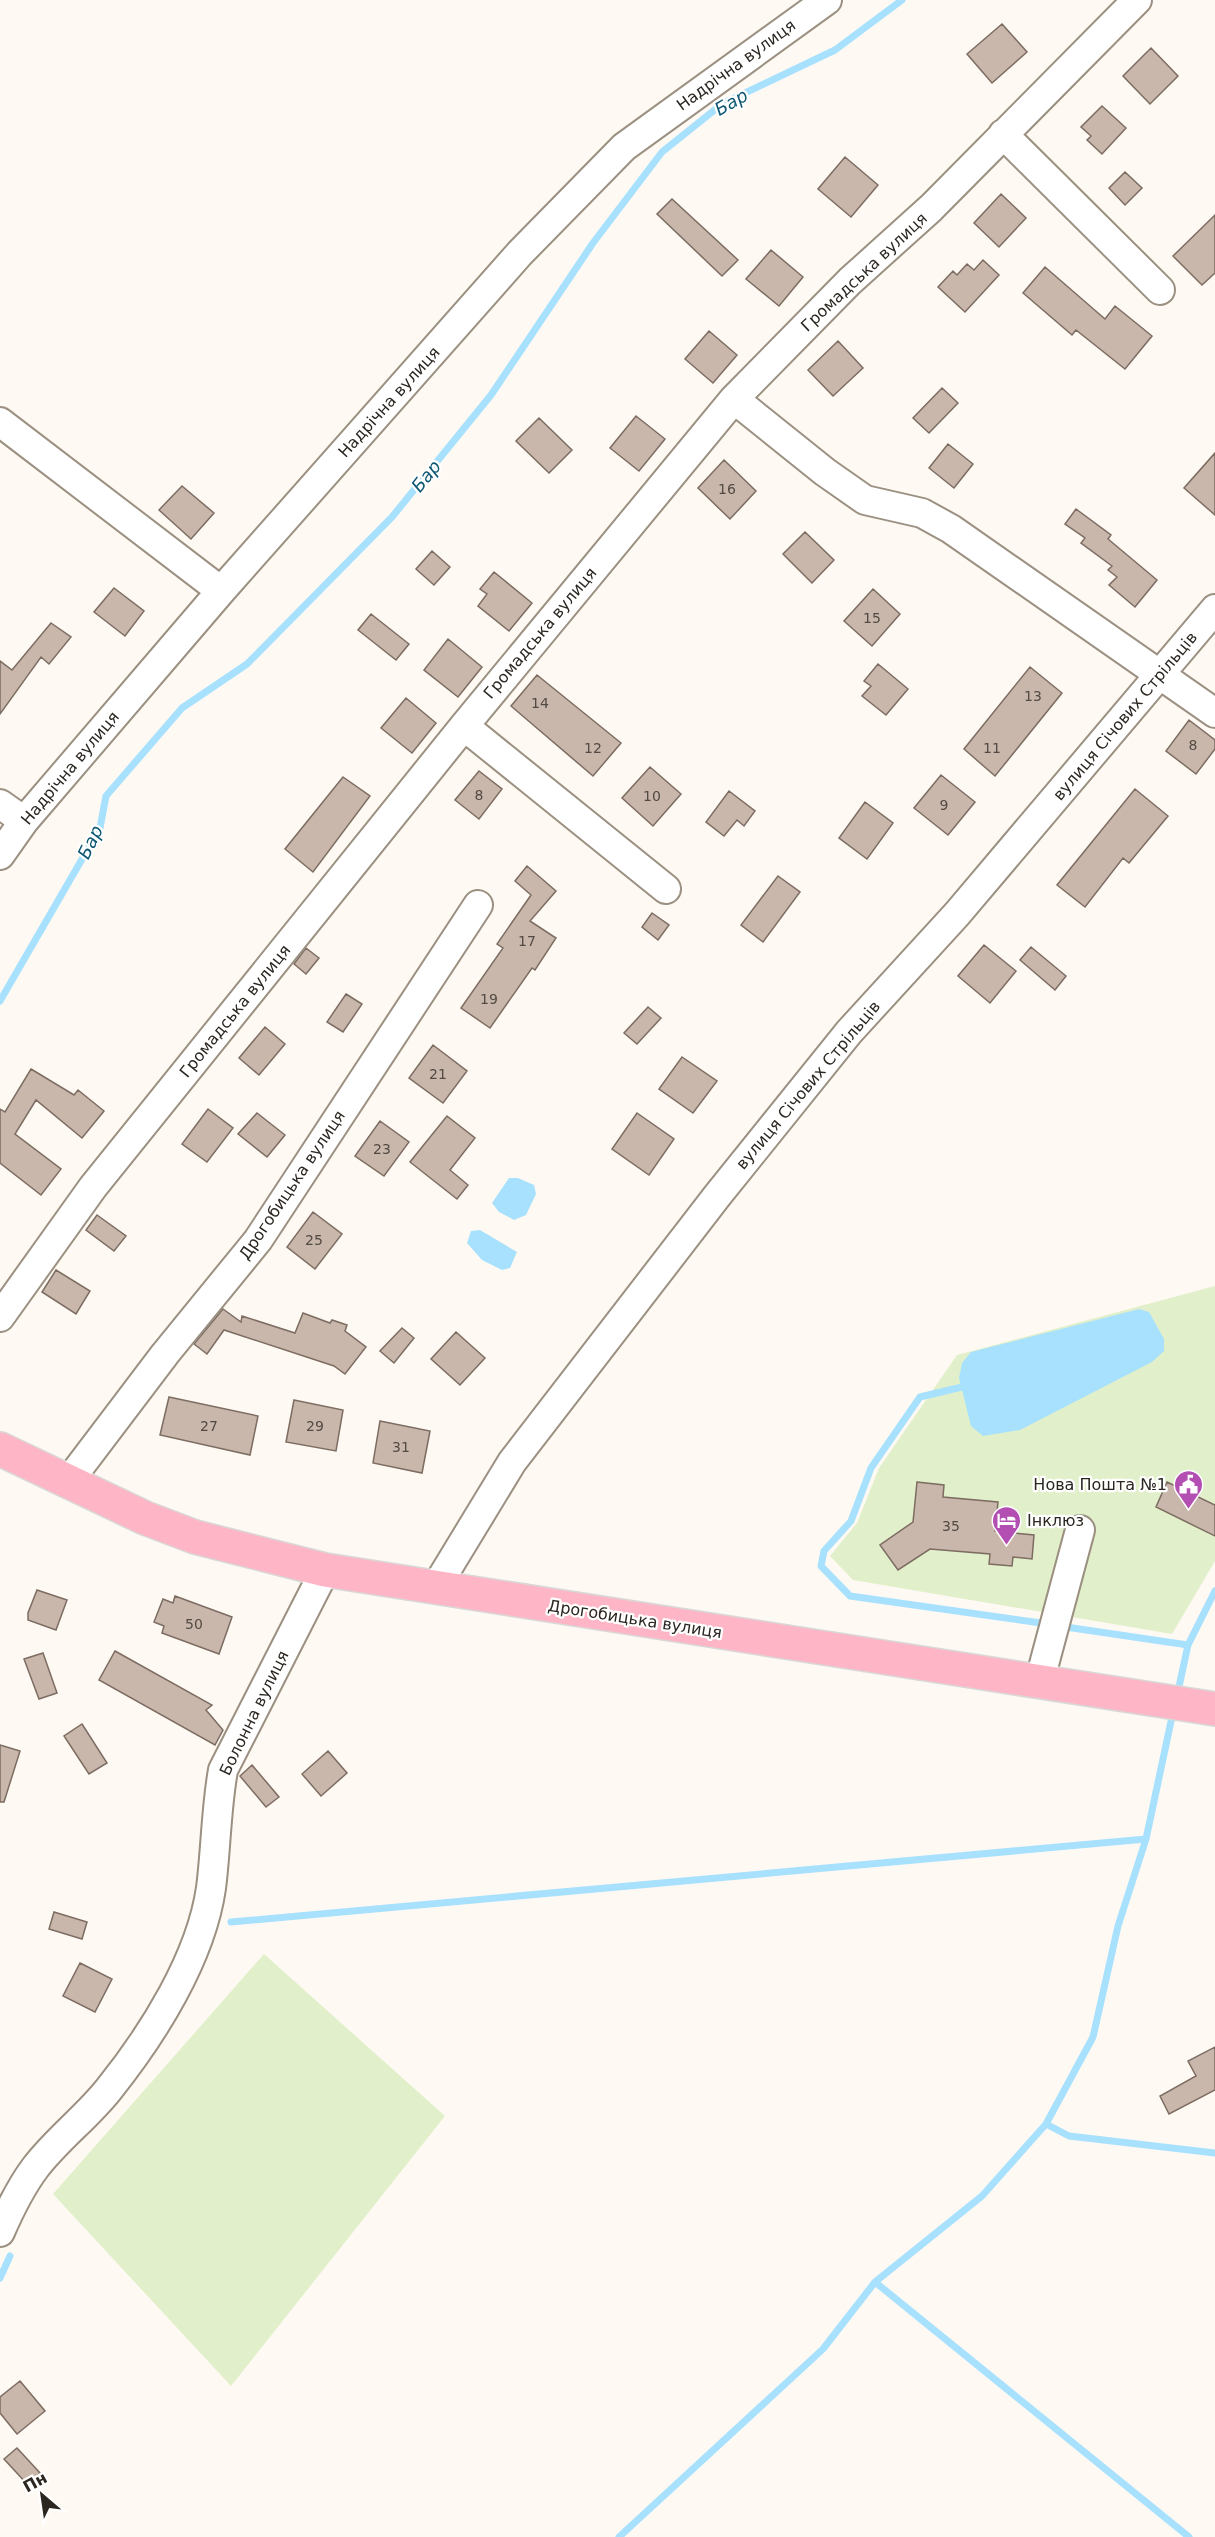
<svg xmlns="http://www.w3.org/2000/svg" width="1215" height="2537" viewBox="0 0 1215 2537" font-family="'DejaVu Sans',sans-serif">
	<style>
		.green { fill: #e1f0ca }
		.water { fill: #a8e1fe }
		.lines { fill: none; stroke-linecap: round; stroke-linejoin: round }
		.stream { stroke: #a8e1fe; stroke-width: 7 }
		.building { fill: #c9b7ac; stroke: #7c6c62; stroke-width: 1.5 }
		.minor-casing { stroke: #9b9081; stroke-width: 32 }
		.major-casing { stroke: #d9d8d7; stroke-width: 36 }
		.minor { stroke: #fff; stroke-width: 28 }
		.major { stroke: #feb5c6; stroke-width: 33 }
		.labels { text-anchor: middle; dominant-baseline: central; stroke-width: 4.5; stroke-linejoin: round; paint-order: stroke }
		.number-label { font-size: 14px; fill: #524a43 }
		.street-label { font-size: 16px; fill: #2b2620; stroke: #fff }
		.poi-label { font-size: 16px; fill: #2b2620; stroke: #fff; text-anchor: end }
		.water-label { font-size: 18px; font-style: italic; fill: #0d5773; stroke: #fff }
	</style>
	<rect width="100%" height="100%" fill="#fef9f2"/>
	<!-- green -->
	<path class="green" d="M1215,1286V1561L1172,1634L853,1580L830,1556L857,1523L879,1468L957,1355Z
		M264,1954L445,2116L231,2386L53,2194Z"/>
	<!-- water -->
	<path class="water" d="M509,1178H518L534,1185L536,1194L526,1215L514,1220L499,1212L492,1203Z
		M480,1230L517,1252L510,1268L502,1270L482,1260L467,1243L471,1231Z
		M1139,1309L1149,1312L1164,1339V1351L1152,1362L1020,1430L983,1436L971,1426L959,1378L962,1363L971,1352Z"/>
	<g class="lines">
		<!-- stream -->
		<path class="stream" d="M0,1001L100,828L106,796L182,708L247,664L392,517L491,395L593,243L662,152L722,104L835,50L902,0
			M962,1387L920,1397L871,1468L851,1521L824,1551L821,1566L850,1596L1048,1624
			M1059,1626L1188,1645
			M1177,1696L1188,1645L1215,1591
			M231,1922L1146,1839
			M1046,2124L1069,2136L1215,2153
			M0,2278L10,2256
			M875,2282L1189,2537
			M619,2537L823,2349L875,2282L982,2196L1046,2124L1093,2037L1118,1926L1146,1839L1173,1712"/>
	</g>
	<!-- building -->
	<path class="building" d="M1002,24L1027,52L992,83L967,54Z
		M1151,48L1178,76L1150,104L1123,76Z
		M1102,106L1126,128L1102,154L1087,140L1091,136L1081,127Z
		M845,157L878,185L851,217L818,189Z
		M1125,172L1142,188L1125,205L1109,188Z
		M1001,194L1026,218L999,247L974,223Z
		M672,199L738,260L722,276L657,214Z
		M1215,215V273L1202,285L1173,256Z
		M771,250L803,277L779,306L746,279Z
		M983,260L999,275L965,312L938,287L953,271L957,275L967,264L974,270Z
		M1045,267L1105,319L1115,306L1152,336L1125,369L1076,330L1072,335L1023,293Z
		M709,331L737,355L713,383L685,359Z
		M838,341L863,368L833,396L808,370Z
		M942,388L958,403L929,433L913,418Z
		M636,416L665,439L639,471L610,448Z
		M539,418L572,450L549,473L516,441Z
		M948,444L973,464L954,488L929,468Z
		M1215,453V515L1184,488Z
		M724,460L756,491L730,519L698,488Z
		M182,486L214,513L191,539L159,510Z
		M1076,509L1111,535L1108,539L1157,580L1135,607L1109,585L1117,577L1108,570L1112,566L1081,543L1085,538L1065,524Z
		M805,532L834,560L812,583L783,554Z
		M432,551L450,567L434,585L416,569Z
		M494,572L532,603L509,631L478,606L487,594L480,589Z
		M114,588L144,611L125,636L94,612Z
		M873,589L900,614L872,646L844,621Z
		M371,614L409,644L396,660L358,630Z
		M51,623L71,637L49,664L41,657L0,714V661L12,670Z
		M448,639L482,667L458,697L424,670Z
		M878,664L908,689L886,715L862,696L871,686L864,681Z
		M1030,667L1062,693L995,776L964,749Z
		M537,675L621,743L593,776L511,706Z
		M406,698L436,723L412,753L381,728Z
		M1189,720L1215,740V749L1196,774L1166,751Z
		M650,767L681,794L653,826L622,798Z
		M479,771L502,789L479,819L455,800Z
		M941,775L975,802L948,835L914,808Z
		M343,777L370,796L313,872L285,849Z
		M1135,789L1168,816L1129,863L1123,858L1085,907L1057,885Z
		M729,791L755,811L744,826L737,820L724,836L706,822Z
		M865,802L893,823L867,859L839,838Z
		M527,866L556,891L530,921L556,938L535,970L532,968L490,1028L461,1008L503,948L497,944L531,895L515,881Z
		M778,876L800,892L763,942L741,925Z
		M652,913L669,925L658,940L642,927Z
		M984,945L1016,971L990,1003L958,976Z
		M1031,947L1066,976L1055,990L1020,960Z
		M306,948L319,958L306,974L294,964Z
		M346,994L362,1004L343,1032L327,1022Z
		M648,1007L661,1018L637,1044L624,1033Z
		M265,1027L285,1044L259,1075L239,1058Z
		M433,1045L467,1071L443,1103L409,1078Z
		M682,1057L717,1081L693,1113L659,1089Z
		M31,1069L74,1095L78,1090L104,1111L82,1138L36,1100L15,1134L61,1169L41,1195L0,1163V1109L5,1112Z
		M208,1109L233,1128L207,1162L182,1144Z
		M257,1113L285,1135L267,1157L238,1134Z
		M637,1113L674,1139L649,1175L612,1149Z
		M447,1116L475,1138L450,1170L468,1185L457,1199L410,1162Z
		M380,1121L409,1142L384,1176L355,1156Z
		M313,1212L342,1234L315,1269L287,1247Z
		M97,1215L126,1236L114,1251L86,1230Z
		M56,1270L90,1291L76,1314L42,1292Z
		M223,1309L241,1322L242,1316L295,1333L303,1313L330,1323L332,1320L347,1325L345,1331L366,1347L345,1374L334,1366L224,1330L207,1354L194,1344Z
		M402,1328L414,1338L394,1363L380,1351Z
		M456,1332L485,1358L460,1385L431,1359Z
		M169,1397L258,1416L250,1455L160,1435Z
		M294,1400L343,1410L336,1451L286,1442Z
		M380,1421L430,1431L422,1473L373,1463Z
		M917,1482L944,1485L943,1497L998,1502L995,1531L1034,1535L1032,1559L1013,1557L1012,1566L989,1564L990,1554L930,1549L898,1570L880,1545L913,1522Z
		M1167,1482L1215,1505V1536L1156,1507Z
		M37,1590L67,1600L56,1630L28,1620V1613Z
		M175,1596L232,1617L219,1654L162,1633L164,1626L154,1622L163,1599L173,1603Z
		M115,1651L212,1705L206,1710L223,1730L215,1745L99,1680Z
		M43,1653L57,1693L39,1699L24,1659Z
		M82,1724L107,1763L89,1774L64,1736Z
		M0,1745L20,1751L4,1802H0Z
		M328,1751L347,1773L321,1796L302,1774Z
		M252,1765L279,1797L266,1807L240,1776Z
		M54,1912L87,1922L82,1939L49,1929Z
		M80,1963L112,1979L95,2012L63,1996Z
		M1215,2047V2090L1169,2114L1160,2096L1196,2076L1188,2061Z
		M20,2381L45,2411L17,2434L0,2413V2397Z
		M17,2448L40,2473L27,2484L4,2459Z"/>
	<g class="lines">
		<defs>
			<path id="minor" d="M1003,134L1160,290
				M734,399L825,472L865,500L922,513L951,529L1215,713
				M0,422L221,591
				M464,726L666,889
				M0,804L24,821
				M0,855L24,821L221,591L520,253L624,147L827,0
				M0,1317L93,1187L464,726L734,399L850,281L931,208L1137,0
				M68,1482L165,1354L258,1240L478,905
				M436,1587L512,1462L717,1196L849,1032L957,914L1215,609
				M1039,1683L1080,1530
				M0,2232C10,2209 20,2188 35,2168C57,2139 87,2117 109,2089C153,2034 201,1958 211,1888C216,1849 216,1809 223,1770L325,1570"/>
			<path id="major" d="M0,1449L145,1518L195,1537L325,1570L1215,1709"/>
		</defs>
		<!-- minor casing -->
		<use href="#minor" class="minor-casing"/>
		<!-- major casing -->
		<use href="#major" class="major-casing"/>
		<!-- minor -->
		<use href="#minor" class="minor"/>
		<!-- major -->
		<use href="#major" class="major"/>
	</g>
	<!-- icons -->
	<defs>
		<symbol id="civic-pin" viewBox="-11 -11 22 30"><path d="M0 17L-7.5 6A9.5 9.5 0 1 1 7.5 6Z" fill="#b34eb3" stroke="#fff"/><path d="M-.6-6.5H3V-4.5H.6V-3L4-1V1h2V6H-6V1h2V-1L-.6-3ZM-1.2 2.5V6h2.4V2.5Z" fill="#fff"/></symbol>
		<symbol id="hotel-pin" viewBox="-11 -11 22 30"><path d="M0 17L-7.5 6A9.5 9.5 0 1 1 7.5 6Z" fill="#b34eb3" stroke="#fff"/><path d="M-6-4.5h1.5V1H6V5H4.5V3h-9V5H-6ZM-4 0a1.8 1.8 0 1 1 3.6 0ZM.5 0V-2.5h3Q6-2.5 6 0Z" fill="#fff"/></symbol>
	</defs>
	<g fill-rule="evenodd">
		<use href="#civic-pin" x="1172" y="1468" width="33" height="45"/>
		<use href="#hotel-pin" x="990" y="1504" width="33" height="45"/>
	</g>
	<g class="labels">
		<!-- number labels -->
		<g class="number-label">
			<text x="727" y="489">16</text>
			<text x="872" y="618">15</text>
			<text x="1033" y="696">13</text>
			<text x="540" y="703">14</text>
			<text x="1193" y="745">8</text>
			<text x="593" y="748">12</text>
			<text x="992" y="748">11</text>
			<text x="479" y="795">8</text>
			<text x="652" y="796">10</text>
			<text x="944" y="805">9</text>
			<text x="527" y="941">17</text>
			<text x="489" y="999">19</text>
			<text x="438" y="1074">21</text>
			<text x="382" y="1149">23</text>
			<text x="314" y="1240">25</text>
			<text x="209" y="1426">27</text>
			<text x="315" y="1426">29</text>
			<text x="401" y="1447">31</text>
			<text x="951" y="1526">35</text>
			<text x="194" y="1624">50</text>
		</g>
		<!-- street labels -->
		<g class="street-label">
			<text transform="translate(736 65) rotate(-36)">Надрічна вулиця</text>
			<text transform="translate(864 272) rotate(-43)">Громадська вулиця</text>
			<text transform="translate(389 402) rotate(-48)">Надрічна вулиця</text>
			<text transform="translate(540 633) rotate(-50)">Громадська вулиця</text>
			<text transform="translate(1125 716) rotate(-50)">вулиця Січових Стрільців</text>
			<text transform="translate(70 768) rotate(-50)">Надрічна вулиця</text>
			<text transform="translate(235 1011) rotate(-51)">Громадська вулиця</text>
			<text transform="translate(808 1085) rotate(-50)">вулиця Січових Стрільців</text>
			<text transform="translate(292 1185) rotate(-56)">Дрогобицька вулиця</text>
			<text transform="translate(635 1619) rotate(9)">Дрогобицька вулиця</text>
			<text transform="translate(254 1713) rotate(-64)">Болонна вулиця</text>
		</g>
		<!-- poi labels -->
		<g class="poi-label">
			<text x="1167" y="1484">Нова Пошта №1</text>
			<text x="1027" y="1520" text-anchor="start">Інклюз</text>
		</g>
		<!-- water labels -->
		<g class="water-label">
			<text transform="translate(731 102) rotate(-30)">Бар</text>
			<text transform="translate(426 476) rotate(-51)">Бар</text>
			<text transform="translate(90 842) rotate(-64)">Бар</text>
		</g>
	</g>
	<!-- north arrow -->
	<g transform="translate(42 2495) rotate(331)" stroke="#ffffff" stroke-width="4.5" paint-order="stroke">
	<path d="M0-4.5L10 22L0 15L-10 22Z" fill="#2b2620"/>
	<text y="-9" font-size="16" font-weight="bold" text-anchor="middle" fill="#2b2620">Пн</text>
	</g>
</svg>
